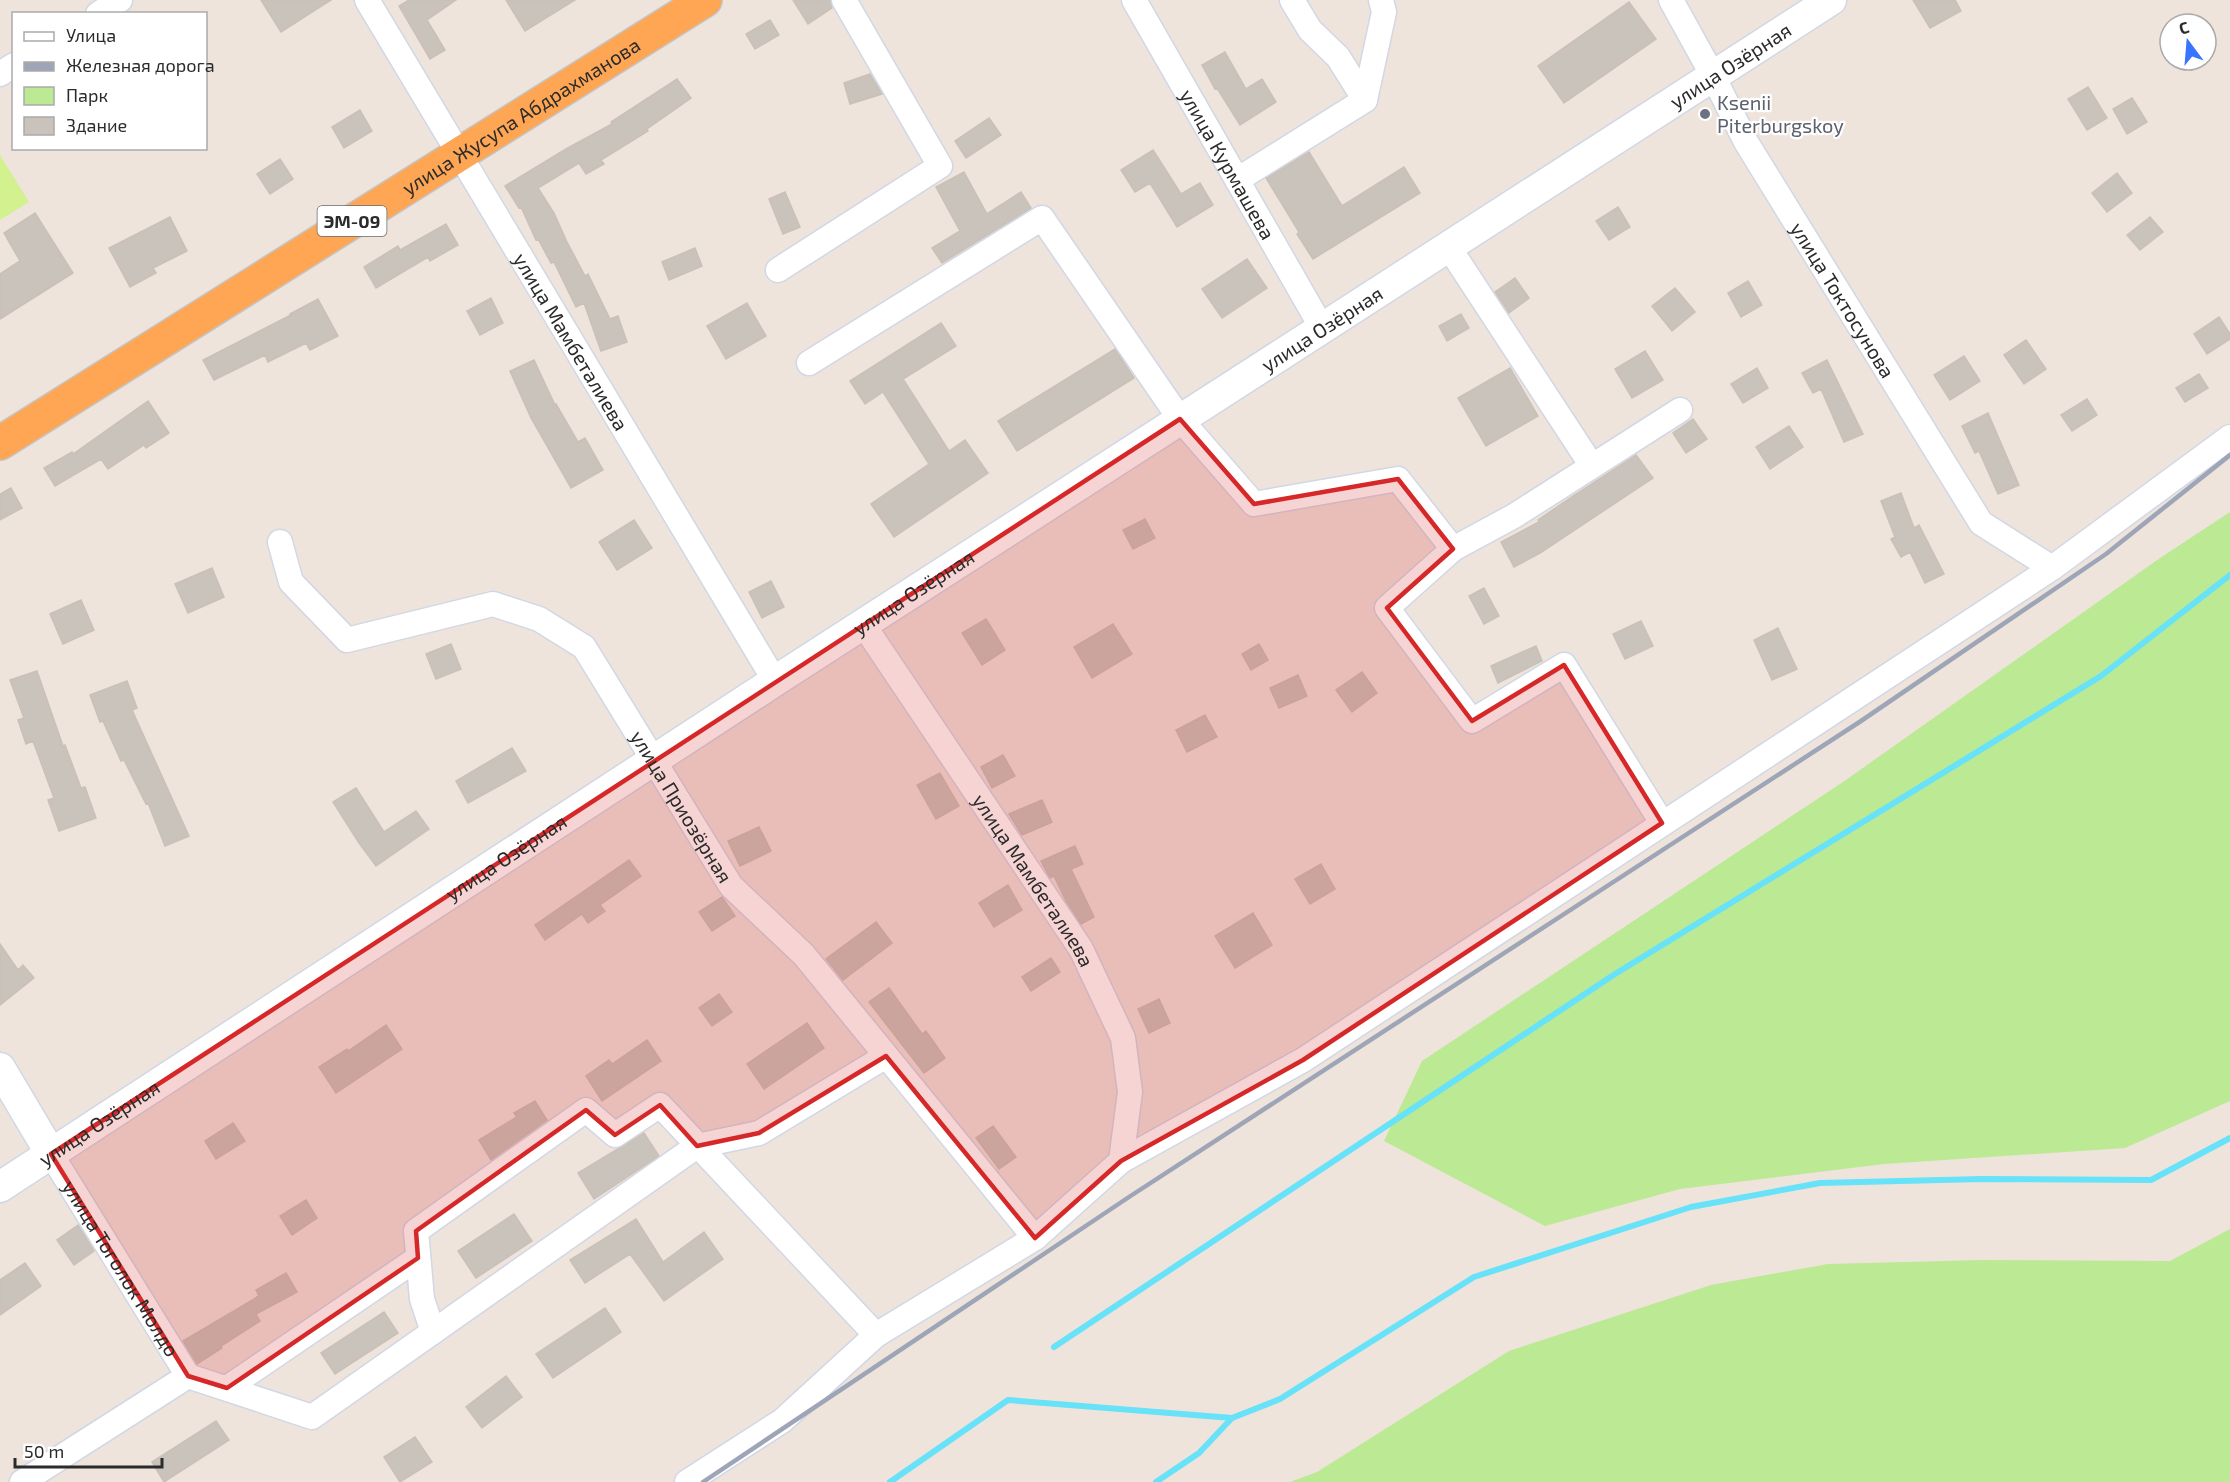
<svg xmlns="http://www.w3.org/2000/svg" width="2230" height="1482" viewBox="0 0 2230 1482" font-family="'Exo 2',sans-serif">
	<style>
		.green { fill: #bbe994 }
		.pitch { fill: #d3f18f }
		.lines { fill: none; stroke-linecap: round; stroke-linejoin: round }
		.stream { stroke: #67e2f8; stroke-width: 6 }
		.building { fill: #c9c3bb; stroke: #cac0b6; stroke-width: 1.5 }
		.minor-casing { stroke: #d1d7e5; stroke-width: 27 }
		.tertiary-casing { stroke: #d1d7e5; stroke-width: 33 }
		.trunk-casing { stroke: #c4c4c4; stroke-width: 36 }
		.minor { stroke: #fff; stroke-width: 24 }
		.tertiary { stroke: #fff; stroke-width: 30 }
		.trunk { stroke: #fea654; stroke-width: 33 }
		.rail { stroke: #9ea5b7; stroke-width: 4.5 }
		.marked { fill: #d62828; fill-opacity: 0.2; stroke: #d62828; stroke-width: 4.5; stroke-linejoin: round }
		.worship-dot { fill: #6b7280; stroke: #fff; stroke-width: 2 }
		.labels { text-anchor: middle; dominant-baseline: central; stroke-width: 4.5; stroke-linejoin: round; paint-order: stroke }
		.shield { fill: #fff; stroke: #6b6b6b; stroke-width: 1.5 }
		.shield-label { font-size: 18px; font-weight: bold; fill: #2b2b2b }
		.street-label { font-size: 20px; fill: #2b2b2b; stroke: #fff }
		.worship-label { font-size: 20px; fill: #5b616d; stroke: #fff; text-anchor: start }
	</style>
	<rect width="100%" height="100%" fill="#eee4dc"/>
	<!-- green -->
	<path class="green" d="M2230,512V1101L2125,1148L1884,1164L1680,1189L1545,1226L1384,1141L1422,1061L1843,782L2160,558Z
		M2230,1229V1482H1290L1317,1472L1509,1351L1711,1285L1828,1264L1982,1260L2170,1261Z"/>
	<!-- pitch -->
	<path class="pitch" d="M0,155L29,202L0,220Z"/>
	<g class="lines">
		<!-- stream -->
		<path class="stream" d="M1054,1347L1615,974L2101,676L2230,575
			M890,1482L1008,1400L1232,1418
			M1156,1482L1199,1453L1232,1418L1280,1399L1474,1277L1691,1207L1820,1183L1981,1179L2151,1180L2230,1138"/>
	</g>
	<!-- building -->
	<path class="building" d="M261,0H331L281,32Z
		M409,0H456L427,20L445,50L430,59L399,6Z
		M506,0H575L525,31Z
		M793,0H830L832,8L808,24Z
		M1913,0H1955L1961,11L1930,28Z
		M1629,2L1656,39L1564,103L1538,66Z
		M770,20L779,35L755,49L746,34Z
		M1225,52L1246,89L1262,79L1276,102L1240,125L1217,88L1215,89L1202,65Z
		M870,74L882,94L850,104L844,83Z
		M677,79L691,98L647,129L648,131L601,160L604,164L586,174L579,163L538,188L554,213L567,242L585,276L588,274L610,319L618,316L627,342L601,351L584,303L576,307L554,262L551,263L538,239L536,240L521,207L519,208L505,186L566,149L612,124L611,122Z
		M2088,87L2107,118L2087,130L2068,99Z
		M2132,98L2147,122L2127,134L2113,109Z
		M360,110L372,131L344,148L332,127Z
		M989,118L1001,135L966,158L955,141Z
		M1153,150L1181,194L1200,183L1213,205L1177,227L1150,183L1135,192L1121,170Z
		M1309,152L1342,206L1404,167L1420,193L1313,259L1297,234L1299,232L1266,178Z
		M280,159L293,179L270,194L257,174Z
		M964,172L987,214L1021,192L1031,208L942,263L932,248L960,231L936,187Z
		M2117,173L2132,193L2107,212L2092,193Z
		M785,192L800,227L783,234L769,199Z
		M1618,207L1630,227L1609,240L1596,221Z
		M35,213L73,273L0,319V274L20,261L4,233Z
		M170,217L187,251L153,268L156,273L130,287L109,248Z
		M2150,217L2163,232L2140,250L2127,235Z
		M446,224L458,245L430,261L428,257L376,288L364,267L398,246L400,250Z
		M695,248L702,266L669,280L662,262Z
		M1247,259L1267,288L1222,318L1202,289Z
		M1515,278L1529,298L1509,313L1495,292Z
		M1748,281L1762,305L1741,317L1728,293Z
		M1675,288L1695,312L1672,331L1652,306Z
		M491,298L503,323L480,335L467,311Z
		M318,299L338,336L310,350L306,343L268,362L265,355L214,380L203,360L291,315L290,314Z
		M747,303L766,336L726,359L707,326Z
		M1461,314L1469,328L1447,341L1439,326Z
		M2219,317L2230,334V339L2207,354L2194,334Z
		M941,323L956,346L903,379L949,451L965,440L988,473L894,537L871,504L929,464L883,392L865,404L850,381Z
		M2026,340L2046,369L2024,384L2004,355Z
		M1115,349L1134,378L1017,451L998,421Z
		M1645,351L1663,380L1632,398L1615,369Z
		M1964,356L1980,381L1950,400L1934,375Z
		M534,360L555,405L556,404L578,442L585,438L603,470L571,488L531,418L510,371Z
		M1827,360L1863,434L1844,442L1821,389L1813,393L1802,373Z
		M1510,368L1538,416L1486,446L1458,398Z
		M1757,368L1768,388L1743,403L1731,384Z
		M2199,374L2208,388L2185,402L2176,388Z
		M2087,399L2097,415L2072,431L2061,415Z
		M148,401L169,433L146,448L144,445L108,469L101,459L55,486L44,468L72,452L73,454Z
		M1988,413L2019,485L1998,494L1979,451L1975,453L1962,426Z
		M1693,419L1707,439L1686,453L1673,433Z
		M1789,426L1803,447L1770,469L1756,447Z
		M1636,455L1653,478L1540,553L1514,567L1501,542L1539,522L1538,520L1573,496Z
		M11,488L22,508L0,520V494Z
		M1901,493L1914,528L1919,525L1944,574L1925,583L1910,552L1901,557L1891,539L1895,537L1881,501Z
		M1145,519L1155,538L1133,549L1123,530Z
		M634,520L652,548L617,570L599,542Z
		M212,568L224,597L188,613L175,584Z
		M771,581L784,607L762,618L749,592Z
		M1484,588L1499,616L1484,624L1469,596Z
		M81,600L94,630L63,644L50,614Z
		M986,619L1005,650L982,665L962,633Z
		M1641,621L1653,646L1625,659L1613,634Z
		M1113,624L1132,654L1092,678L1074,647Z
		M1778,628L1797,669L1772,680L1754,640Z
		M451,644L461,669L436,679L426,654Z
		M1259,644L1268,660L1251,670L1242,654Z
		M1536,646L1542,661L1498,683L1491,666Z
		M37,671L63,746L65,745L81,788L85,787L96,818L59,831L48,800L54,798L33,741L26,744L18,720L24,718L10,680Z
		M1362,672L1377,693L1352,712L1336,690Z
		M1298,675L1307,696L1279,708L1270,688Z
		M127,681L137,708L132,710L189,836L165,846L148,803L146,804L124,760L121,761L103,721L100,722L90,695Z
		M1205,715L1217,737L1187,752L1176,730Z
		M512,748L526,771L468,803L456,781Z
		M1003,755L1015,776L992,788L981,767Z
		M940,773L959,806L936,819L917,785Z
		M356,788L384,832L416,811L429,829L376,866L359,843L333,802Z
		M1042,800L1052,822L1022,835L1009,814Z
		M759,827L771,851L740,866L728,841Z
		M1075,846L1083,864L1071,869L1094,917L1081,924L1066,901L1054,876L1050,878L1041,861Z
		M629,860L641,876L600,905L605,911L588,923L582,914L545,940L535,925Z
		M1321,864L1335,889L1310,904L1295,879Z
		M1008,885L1022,910L994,927L979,903Z
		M722,897L735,916L712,931L699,912Z
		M1253,913L1272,945L1235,968L1215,936Z
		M876,922L892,943L843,980L826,959Z
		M0,944L18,970L23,965L34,978L0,1005Z
		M1051,958L1060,972L1031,991L1022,977Z
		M889,988L922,1034L926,1031L945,1058L924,1073L869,1002Z
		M719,994L732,1012L712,1026L699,1008Z
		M1159,999L1170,1023L1149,1033L1138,1009Z
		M807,1023L824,1048L764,1089L747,1064Z
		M386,1025L402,1049L336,1093L319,1067L347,1049L348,1051Z
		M647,1040L661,1061L602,1101L586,1076L609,1060L612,1064Z
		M535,1101L547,1120L491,1160L479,1140L517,1117L514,1113Z
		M233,1123L245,1141L216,1159L205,1141Z
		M993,1126L1016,1157L999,1169L976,1138Z
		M644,1133L659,1156L594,1199L578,1173Z
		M306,1200L317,1218L292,1235L280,1216Z
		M514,1214L532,1241L476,1278L458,1251Z
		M636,1219L663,1262L704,1232L723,1259L664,1301L630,1254L585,1283L570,1260Z
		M78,1225L94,1251L74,1265L57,1240Z
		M25,1263L41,1286L0,1315V1280Z
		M286,1273L297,1292L256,1314L260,1321L221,1346L222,1348L197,1364L183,1341L259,1296L256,1290Z
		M605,1308L621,1332L553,1378L536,1354Z
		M384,1312L398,1333L335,1374L321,1353Z
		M506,1376L522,1397L482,1428L466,1407Z
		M216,1421L229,1440L164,1482L152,1462Z
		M415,1437L432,1462L400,1482L384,1457Z"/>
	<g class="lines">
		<defs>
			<g id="minor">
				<path id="s1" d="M367,0L775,681"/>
				<path id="s2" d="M1134,0L1322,328"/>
				<path id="s3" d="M1671,0L1713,76L1746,142L1981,523L2052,568"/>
				<path d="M98,14L120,0"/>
				<path d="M0,74L14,65"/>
				<path d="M1365,100L1384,12L1381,0"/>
				<path d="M1237,180L1365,100L1338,57L1310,30L1292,0"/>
				<path d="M1448,246L1592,466"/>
				<path d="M778,270L940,166L844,0"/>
				<path d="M809,363L1042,218L1180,419L1254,504L1398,479L1453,549L1387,608L1472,721L1564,665L1662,823"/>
				<path id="s4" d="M280,542L291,582L347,640L493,604L539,619L584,647L731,886L804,955L1035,1238"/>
				<path d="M1453,549L1514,516L1680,410"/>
				<path id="s5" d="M863,624L1081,949L1123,1038L1130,1092L1121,1161"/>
				<path id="s6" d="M51,1154L188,1376"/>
				<path d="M433,1332L422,1299L416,1231L586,1110L615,1135L660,1105L876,1335"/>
				<path d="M227,1388L418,1258"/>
				<path d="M22,1482L188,1376L312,1417L697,1146L759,1133L886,1056"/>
				<path d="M687,1482L782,1421L876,1335L1035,1238L1121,1161L1303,1060L2052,568L2230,437"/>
			</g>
			<g id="tertiary">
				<path d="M0,1068L51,1154"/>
				<path id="s7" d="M0,1187L775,681L1831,0"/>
			</g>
			<g id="trunk">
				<path id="s8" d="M0,443L705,0"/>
			</g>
		</defs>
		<!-- minor casing -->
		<use href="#minor" class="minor-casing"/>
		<!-- tertiary casing -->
		<use href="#tertiary" class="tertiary-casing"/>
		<!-- trunk casing -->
		<use href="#trunk" class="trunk-casing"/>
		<!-- minor -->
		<use href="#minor" class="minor"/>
		<!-- tertiary -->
		<use href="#tertiary" class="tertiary"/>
		<!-- trunk -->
		<use href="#trunk" class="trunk"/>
		<!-- rail -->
		<path class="rail" d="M703,1482L1129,1197L1861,721L2106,554L2230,455"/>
	</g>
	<!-- marked area -->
	<path class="marked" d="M1180,419L1254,504L1398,479L1453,549L1387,608L1472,721L1564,665L1662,823L1303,1060L1121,1161L1035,1238L886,1056L759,1133L697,1146L660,1105L615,1135L586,1110L416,1231L418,1258L227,1388L188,1376L51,1154Z"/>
	<!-- markers -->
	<circle class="worship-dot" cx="1705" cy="114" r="6"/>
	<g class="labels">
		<!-- shield labels -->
		<rect class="shield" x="317.5" y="206" width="69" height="30" rx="4.5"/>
		<g class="shield-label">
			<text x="352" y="221">ЭМ-09</text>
		</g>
		<!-- street labels -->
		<g class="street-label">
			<text stroke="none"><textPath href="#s7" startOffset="2062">улица Озёрная</textPath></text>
			<text stroke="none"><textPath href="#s8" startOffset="615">улица Жусупа Абдрахманова</textPath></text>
			<text stroke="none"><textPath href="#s2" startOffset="189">улица Курмашева</textPath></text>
			<text stroke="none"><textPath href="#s3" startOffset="346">улица Токтосунова</textPath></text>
			<text stroke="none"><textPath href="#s7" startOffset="1576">улица Озёрная</textPath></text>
			<text stroke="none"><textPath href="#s1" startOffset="398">улица Мамбеталиева</textPath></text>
			<text stroke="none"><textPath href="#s7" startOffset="1090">улица Озёрная</textPath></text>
			<text stroke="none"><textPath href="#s4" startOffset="561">улица Приозёрная</textPath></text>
			<text stroke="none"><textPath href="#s7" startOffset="604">улица Озёрная</textPath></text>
			<text stroke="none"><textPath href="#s5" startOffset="308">улица Мамбеталиева</textPath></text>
			<text stroke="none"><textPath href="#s7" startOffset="118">улица Озёрная</textPath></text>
			<text stroke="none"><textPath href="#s6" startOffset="134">улица Тоголок Молдо</textPath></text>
		</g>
		<!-- worship labels -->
		<g class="worship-label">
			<text x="1717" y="102">Ksenii<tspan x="1717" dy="23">Piterburgskoy</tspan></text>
		</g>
	</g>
	<!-- legend -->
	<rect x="12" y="12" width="195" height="138" fill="#ffffff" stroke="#aaaaaa" stroke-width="1.5"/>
	<rect x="24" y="32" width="30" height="9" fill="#ffffff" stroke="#aaaaaa" stroke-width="1.5"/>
	<text x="66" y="42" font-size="18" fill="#2b2b2b">Улица</text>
	<rect x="24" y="62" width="30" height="9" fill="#9ea5b7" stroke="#aaaaaa" stroke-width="1.5"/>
	<text x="66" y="72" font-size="18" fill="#2b2b2b">Железная дорога</text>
	<rect x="24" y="87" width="30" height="18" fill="#bbe994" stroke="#aaaaaa" stroke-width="1.5"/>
	<text x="66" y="102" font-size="18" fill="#2b2b2b">Парк</text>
	<rect x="24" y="117" width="30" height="18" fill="#c9c3bb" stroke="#aaaaaa" stroke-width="1.5"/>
	<text x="66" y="132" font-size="18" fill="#2b2b2b">Здание</text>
	<!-- north arrow -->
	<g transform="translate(2188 42) rotate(344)"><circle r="28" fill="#ffffff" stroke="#aaaaaa" stroke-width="1.5"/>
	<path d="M0-4.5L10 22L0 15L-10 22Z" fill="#3874ff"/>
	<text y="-9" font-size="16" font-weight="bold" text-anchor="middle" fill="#2b2b2b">С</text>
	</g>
	<!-- scale -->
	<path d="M15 1458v9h147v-9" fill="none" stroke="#2b2b2b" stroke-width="3"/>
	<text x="24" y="1458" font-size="18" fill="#2b2b2b" stroke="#ffffff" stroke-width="4.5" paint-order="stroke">50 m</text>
</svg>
